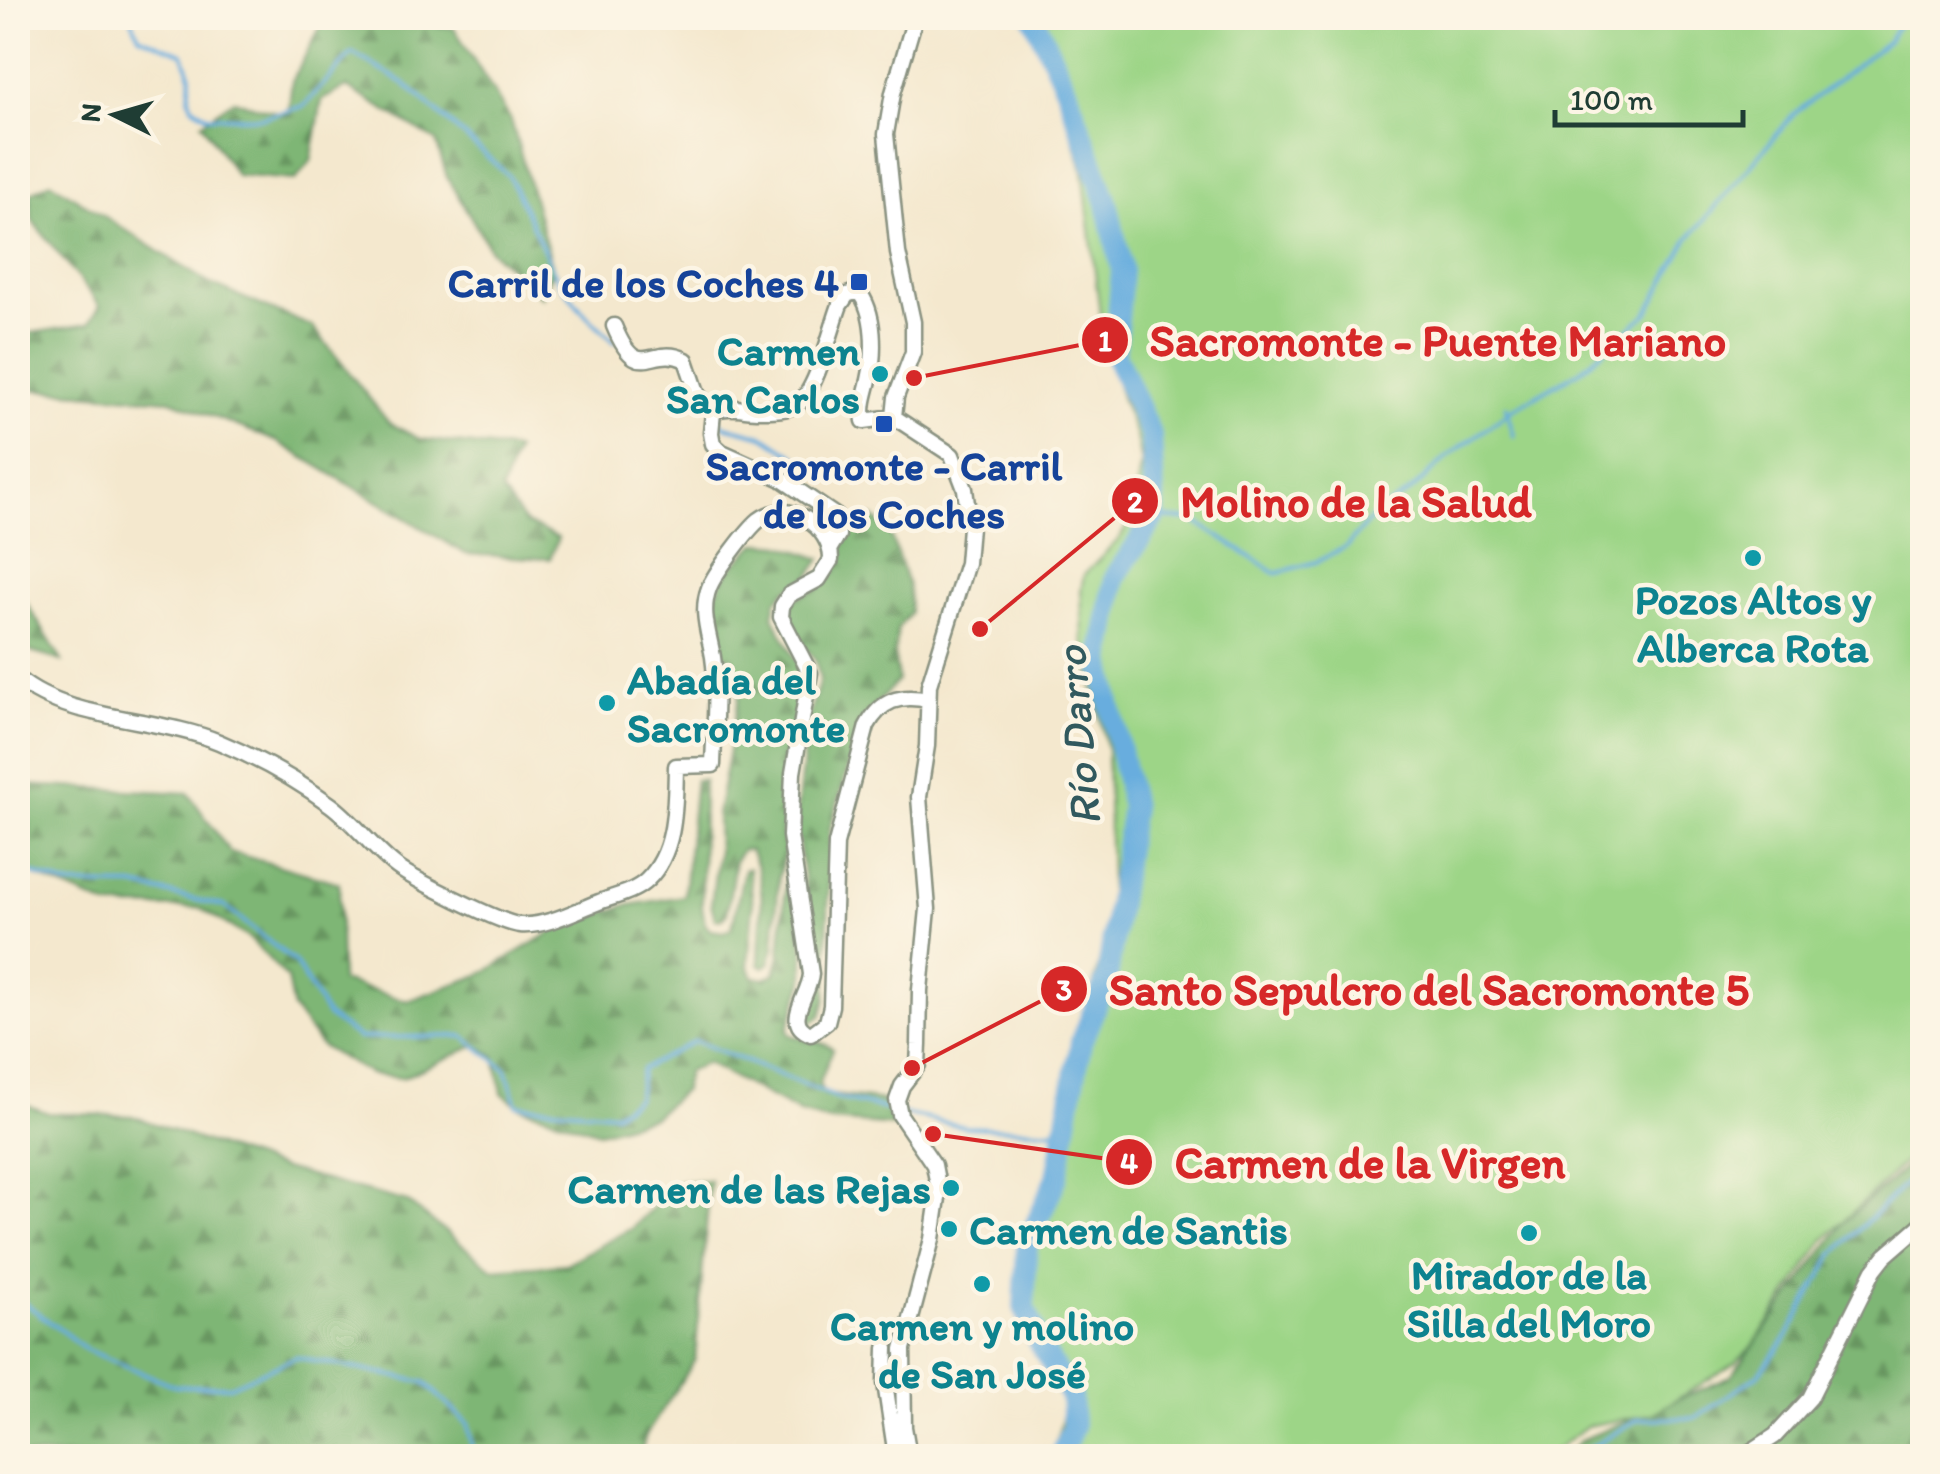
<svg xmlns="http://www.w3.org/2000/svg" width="1940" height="1474" viewBox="0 0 1940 1474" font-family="Itim,sans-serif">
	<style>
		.forest { fill: url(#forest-firs); stroke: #4e7a54; stroke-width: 2.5 }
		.park { fill: #9dd587; stroke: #5e895e; stroke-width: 2.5 }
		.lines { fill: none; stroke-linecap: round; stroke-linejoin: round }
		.stream { stroke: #68adde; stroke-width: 4 }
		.river { stroke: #68adde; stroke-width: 22 }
		.minor-casing { stroke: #8a9281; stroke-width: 19 }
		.minor { stroke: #fff; stroke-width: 14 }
		.transit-dot { fill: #1a4fb4; stroke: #fcf5e5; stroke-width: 4 }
		.culture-dot { fill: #0f9aa8; stroke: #fcf5e5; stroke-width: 4 }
		.labels { text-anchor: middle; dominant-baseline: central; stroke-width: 9; stroke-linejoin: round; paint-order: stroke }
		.transit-label { font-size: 42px; font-weight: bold; fill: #164399; stroke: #fcf5e5; text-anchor: end }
		.culture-label { font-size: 42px; font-weight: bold; fill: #0d838f; stroke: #fcf5e5 }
		.water-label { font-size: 45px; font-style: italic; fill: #31595e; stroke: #fcf5e5 }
		.leader { fill: none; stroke: #d62828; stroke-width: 4 }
		.callout-dot { fill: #d62828; stroke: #fcf5e5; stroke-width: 4 }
		.mark-label { font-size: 30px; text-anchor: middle; font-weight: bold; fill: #fff }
		.callout-label { font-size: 45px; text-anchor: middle; font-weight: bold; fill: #d62828; stroke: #fcf5e5; stroke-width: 9; stroke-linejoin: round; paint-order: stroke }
	</style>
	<defs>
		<pattern id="forest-firs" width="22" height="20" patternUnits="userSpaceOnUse" patternTransform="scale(2.5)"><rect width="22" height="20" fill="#7eb674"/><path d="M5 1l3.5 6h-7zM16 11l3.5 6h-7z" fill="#679560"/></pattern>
	</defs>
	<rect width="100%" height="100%" fill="#fcf5e5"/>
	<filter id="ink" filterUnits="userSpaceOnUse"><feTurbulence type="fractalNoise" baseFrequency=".01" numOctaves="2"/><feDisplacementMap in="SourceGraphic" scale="20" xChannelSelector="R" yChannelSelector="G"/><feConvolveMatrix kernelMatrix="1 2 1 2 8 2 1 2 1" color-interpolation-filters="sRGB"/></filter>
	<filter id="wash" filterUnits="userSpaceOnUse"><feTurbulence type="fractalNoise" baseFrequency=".0048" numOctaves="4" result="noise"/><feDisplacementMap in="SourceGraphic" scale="40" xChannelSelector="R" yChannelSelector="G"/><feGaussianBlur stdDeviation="2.25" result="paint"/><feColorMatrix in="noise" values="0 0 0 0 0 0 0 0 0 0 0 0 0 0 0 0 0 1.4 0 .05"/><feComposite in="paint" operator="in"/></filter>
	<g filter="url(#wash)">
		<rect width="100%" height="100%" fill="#f4e8ce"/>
		<!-- forest -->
		<path class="forest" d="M377,18L454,28L511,120L553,268L542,297L491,251L447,177L436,141L347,87L322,100L311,161L295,180L236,175L202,123L233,100L288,115L292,81L321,26Z
			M51,182L208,283L313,327L389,423L420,439L516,450L501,491L525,523L558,538L550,559L466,554L276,441L171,400L18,388V335L89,324L100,306L32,220L30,193Z
			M873,517L889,531L908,585L910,612L898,628L894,654L898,680L863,719L830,828L826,999L821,1016L810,1023L806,1013L814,1002L819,983L796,823L807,722L820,680L816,661L789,626L787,612L795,599L822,586L837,570L847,520Z
			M758,543L782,545L821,559L808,578L786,590L776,601L773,616L800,668L802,698L791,744L782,833L785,850L779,875L774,948L769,964L764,967L759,964C759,926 769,885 750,850H742L735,860L727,914L722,919H715L711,904L718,852L717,815L739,697L732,657L718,656C707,599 713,580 758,543Z
			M18,589L62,661L31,652L18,641Z
			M695,780H703L702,906L705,924L710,930L724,932L732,928L744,869L749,868L753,906L748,965L753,977L766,979L775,973L780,955L787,867L790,866L804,952V981L788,1028L789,1034C806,1042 818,1038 833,1049L819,1084L824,1094L892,1102L897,1126L830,1121L800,1113L706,1063L687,1072L683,1090L653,1117L599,1132L520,1107L502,1093L495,1056L477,1045L402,1078L370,1074L321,1046L293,1009L287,978L249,938L200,908L109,907L18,868V850L30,835L23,785L188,793L230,852L339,883L341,981L407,1001L480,975L557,929L624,906L684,896Z
			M18,1102L48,1113L132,1116L283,1169L407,1202L493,1269L566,1264L632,1228L678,1182L710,1180L695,1360L646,1435L640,1456H18Z
			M1922,1153V1456H1565L1581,1440L1731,1377L1845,1221Z"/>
		<!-- park -->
		<path class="park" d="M1046,18H1922V1145L1824,1240L1752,1347L1736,1363L1652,1414L1587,1426L1547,1456H1052L1063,1416L1064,1389L1028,1307L1026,1281L1028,1257L1054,1167L1066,1092L1107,933L1110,880L1107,750L1083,638L1081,590L1084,575L1119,539L1132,518L1141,462L1136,436L1122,400L1102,331L1083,171L1060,90Z"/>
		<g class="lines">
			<!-- stream -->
			<path class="stream" d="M131,18L139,36L183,54L191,76L189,98L192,106L208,116L260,118L304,106L352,53L404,83L509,176L559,282L582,311L615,342
				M1506,406L1514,436
				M715,418L725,426L764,436L807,464L855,471
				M1155,517L1193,520L1276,573L1316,562L1346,547L1376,513L1410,492L1447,457L1513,409L1578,372L1647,314L1687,241L1794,114L1888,41L1902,18
				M18,869L67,885L134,886L224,906L295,962L327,1016L359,1038L463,1036L506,1069L517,1105L615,1113L637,1098L642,1069L695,1041L840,1099L895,1111
				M904,1114L966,1127L1065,1131
				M18,1298L87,1350L175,1386H230L296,1357L424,1382L468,1424L472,1444L469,1456
				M1577,1456L1638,1419L1696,1418L1759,1374L1787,1337L1833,1255L1922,1167"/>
			<!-- river -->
			<path class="river" d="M1034,18L1066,88L1107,203L1122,270L1115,354L1151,436L1155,517L1115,577L1101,661L1132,807L1107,978L1081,1042L1057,1177L1027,1244L1024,1307L1039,1343L1071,1396L1073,1427L1060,1456"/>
		</g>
	</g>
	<g filter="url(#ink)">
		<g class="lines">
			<defs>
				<path id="minor" d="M614,326C639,387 651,342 686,360L698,395L713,412
					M894,417L952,455L965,489L970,527L967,563L929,685L927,746L919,797L928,909L920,990L919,1045L918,1065L902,1086L897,1100L900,1115L934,1165L939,1191L932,1239L903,1349L904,1427L909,1456
					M894,417L896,397L913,352V322L898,253L886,134L893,93L915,18
					M830,548L838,535L836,516L780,478L722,452L713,444L711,433L713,412C726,404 744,410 759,410C771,410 786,411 797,404C817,392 831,328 840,305L847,295L858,291C876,312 875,354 869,380C866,394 861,405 864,421L894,417
					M18,679C70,722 157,716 219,742C257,758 297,780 331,805C355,823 373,849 397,867C413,879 502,924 520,925C546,927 575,911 599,902C615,896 635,892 647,880C677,851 675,804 676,766L713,765C714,731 718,691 713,657C709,633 700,612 709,588C714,574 747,530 759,520C788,497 832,527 831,560L819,579L789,595L782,606L781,617L810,673L793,773L790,836L811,974C810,995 781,1023 811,1034L827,1022L831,1006L836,844L867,726C881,700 900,694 928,700
					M886,1348L885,1383L896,1456
					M1744,1456L1775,1436L1810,1398L1874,1270L1885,1256L1922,1224"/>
			</defs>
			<!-- minor casing -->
			<use href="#minor" class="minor-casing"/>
			<!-- minor -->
			<use href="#minor" class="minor"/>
		</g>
	</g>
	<!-- markers -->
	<g class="transit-dot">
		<rect x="849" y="272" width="20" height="20" rx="5"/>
		<rect x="874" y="414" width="20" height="20" rx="5"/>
	</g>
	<g class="culture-dot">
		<circle cx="880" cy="374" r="10"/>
		<circle cx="1753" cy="558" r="10"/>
		<circle cx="607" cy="703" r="10"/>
		<circle cx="951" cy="1188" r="10"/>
		<circle cx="949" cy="1229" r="10"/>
		<circle cx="1529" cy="1233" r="10"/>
		<circle cx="982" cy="1284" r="10"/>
	</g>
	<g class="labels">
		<!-- transit labels -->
		<g class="transit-label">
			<text x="839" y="282">Carril de los Coches 4</text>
			<text x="884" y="465" text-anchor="middle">Sacromonte - Carril<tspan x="884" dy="48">de los Coches</tspan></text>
		</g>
		<!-- culture labels -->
		<g class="culture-label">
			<text x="860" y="350" text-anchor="end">Carmen<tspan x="860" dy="48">San Carlos</tspan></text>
			<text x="1753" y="599">Pozos Altos y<tspan x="1753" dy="48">Alberca Rota</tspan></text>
			<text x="627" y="679" text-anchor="start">Abadía del<tspan x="627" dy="48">Sacromonte</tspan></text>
			<text x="931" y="1188" text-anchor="end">Carmen de las Rejas</text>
			<text x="969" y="1229" text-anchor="start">Carmen de Santis</text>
			<text x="1529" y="1274">Mirador de la<tspan x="1529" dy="48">Silla del Moro</tspan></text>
			<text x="982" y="1325">Carmen y molino<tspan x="982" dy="48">de San José</tspan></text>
		</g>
		<!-- water labels -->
		<g class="water-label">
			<text transform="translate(1077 736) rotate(-95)">Río Darro</text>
		</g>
	</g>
	<!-- callouts -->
	<path class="leader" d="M914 378L1105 340M980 629L1135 501M912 1068L1064 989M933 1134L1129 1162"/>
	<g class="callout-dot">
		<circle cx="914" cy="378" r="10"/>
		<circle cx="980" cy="629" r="10"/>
		<circle cx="912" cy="1068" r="10"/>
		<circle cx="933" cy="1134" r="10"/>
		<circle cx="1105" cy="340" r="25"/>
		<circle cx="1135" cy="501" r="25"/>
		<circle cx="1064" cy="989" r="25"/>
		<circle cx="1129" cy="1162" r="25"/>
	</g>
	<g class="mark-label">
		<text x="1105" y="351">1</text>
		<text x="1135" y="512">2</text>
		<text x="1064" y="1000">3</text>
		<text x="1129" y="1173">4</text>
	</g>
	<g class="callout-label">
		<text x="1438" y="356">Sacromonte - Puente Mariano</text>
		<text x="1356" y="517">Molino de la Salud</text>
		<text x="1429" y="1005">Santo Sepulcro del Sacromonte 5</text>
		<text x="1370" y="1178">Carmen de la Virgen</text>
	</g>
	<!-- margin -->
	<rect width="1940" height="1474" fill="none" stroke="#fcf5e5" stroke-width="60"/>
	<!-- north arrow -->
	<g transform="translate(115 115) rotate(275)" stroke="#fcf5e5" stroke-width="8" paint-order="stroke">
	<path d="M0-8L18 38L0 25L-18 38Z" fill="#1f3d34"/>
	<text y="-15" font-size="28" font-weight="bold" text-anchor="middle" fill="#1f3d34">N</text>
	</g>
	<!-- scale -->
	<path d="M1555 110v15h188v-15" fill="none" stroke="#1f3d34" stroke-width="5"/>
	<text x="1570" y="110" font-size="30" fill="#1f3d34" stroke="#fcf5e5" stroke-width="8" paint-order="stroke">100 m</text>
</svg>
